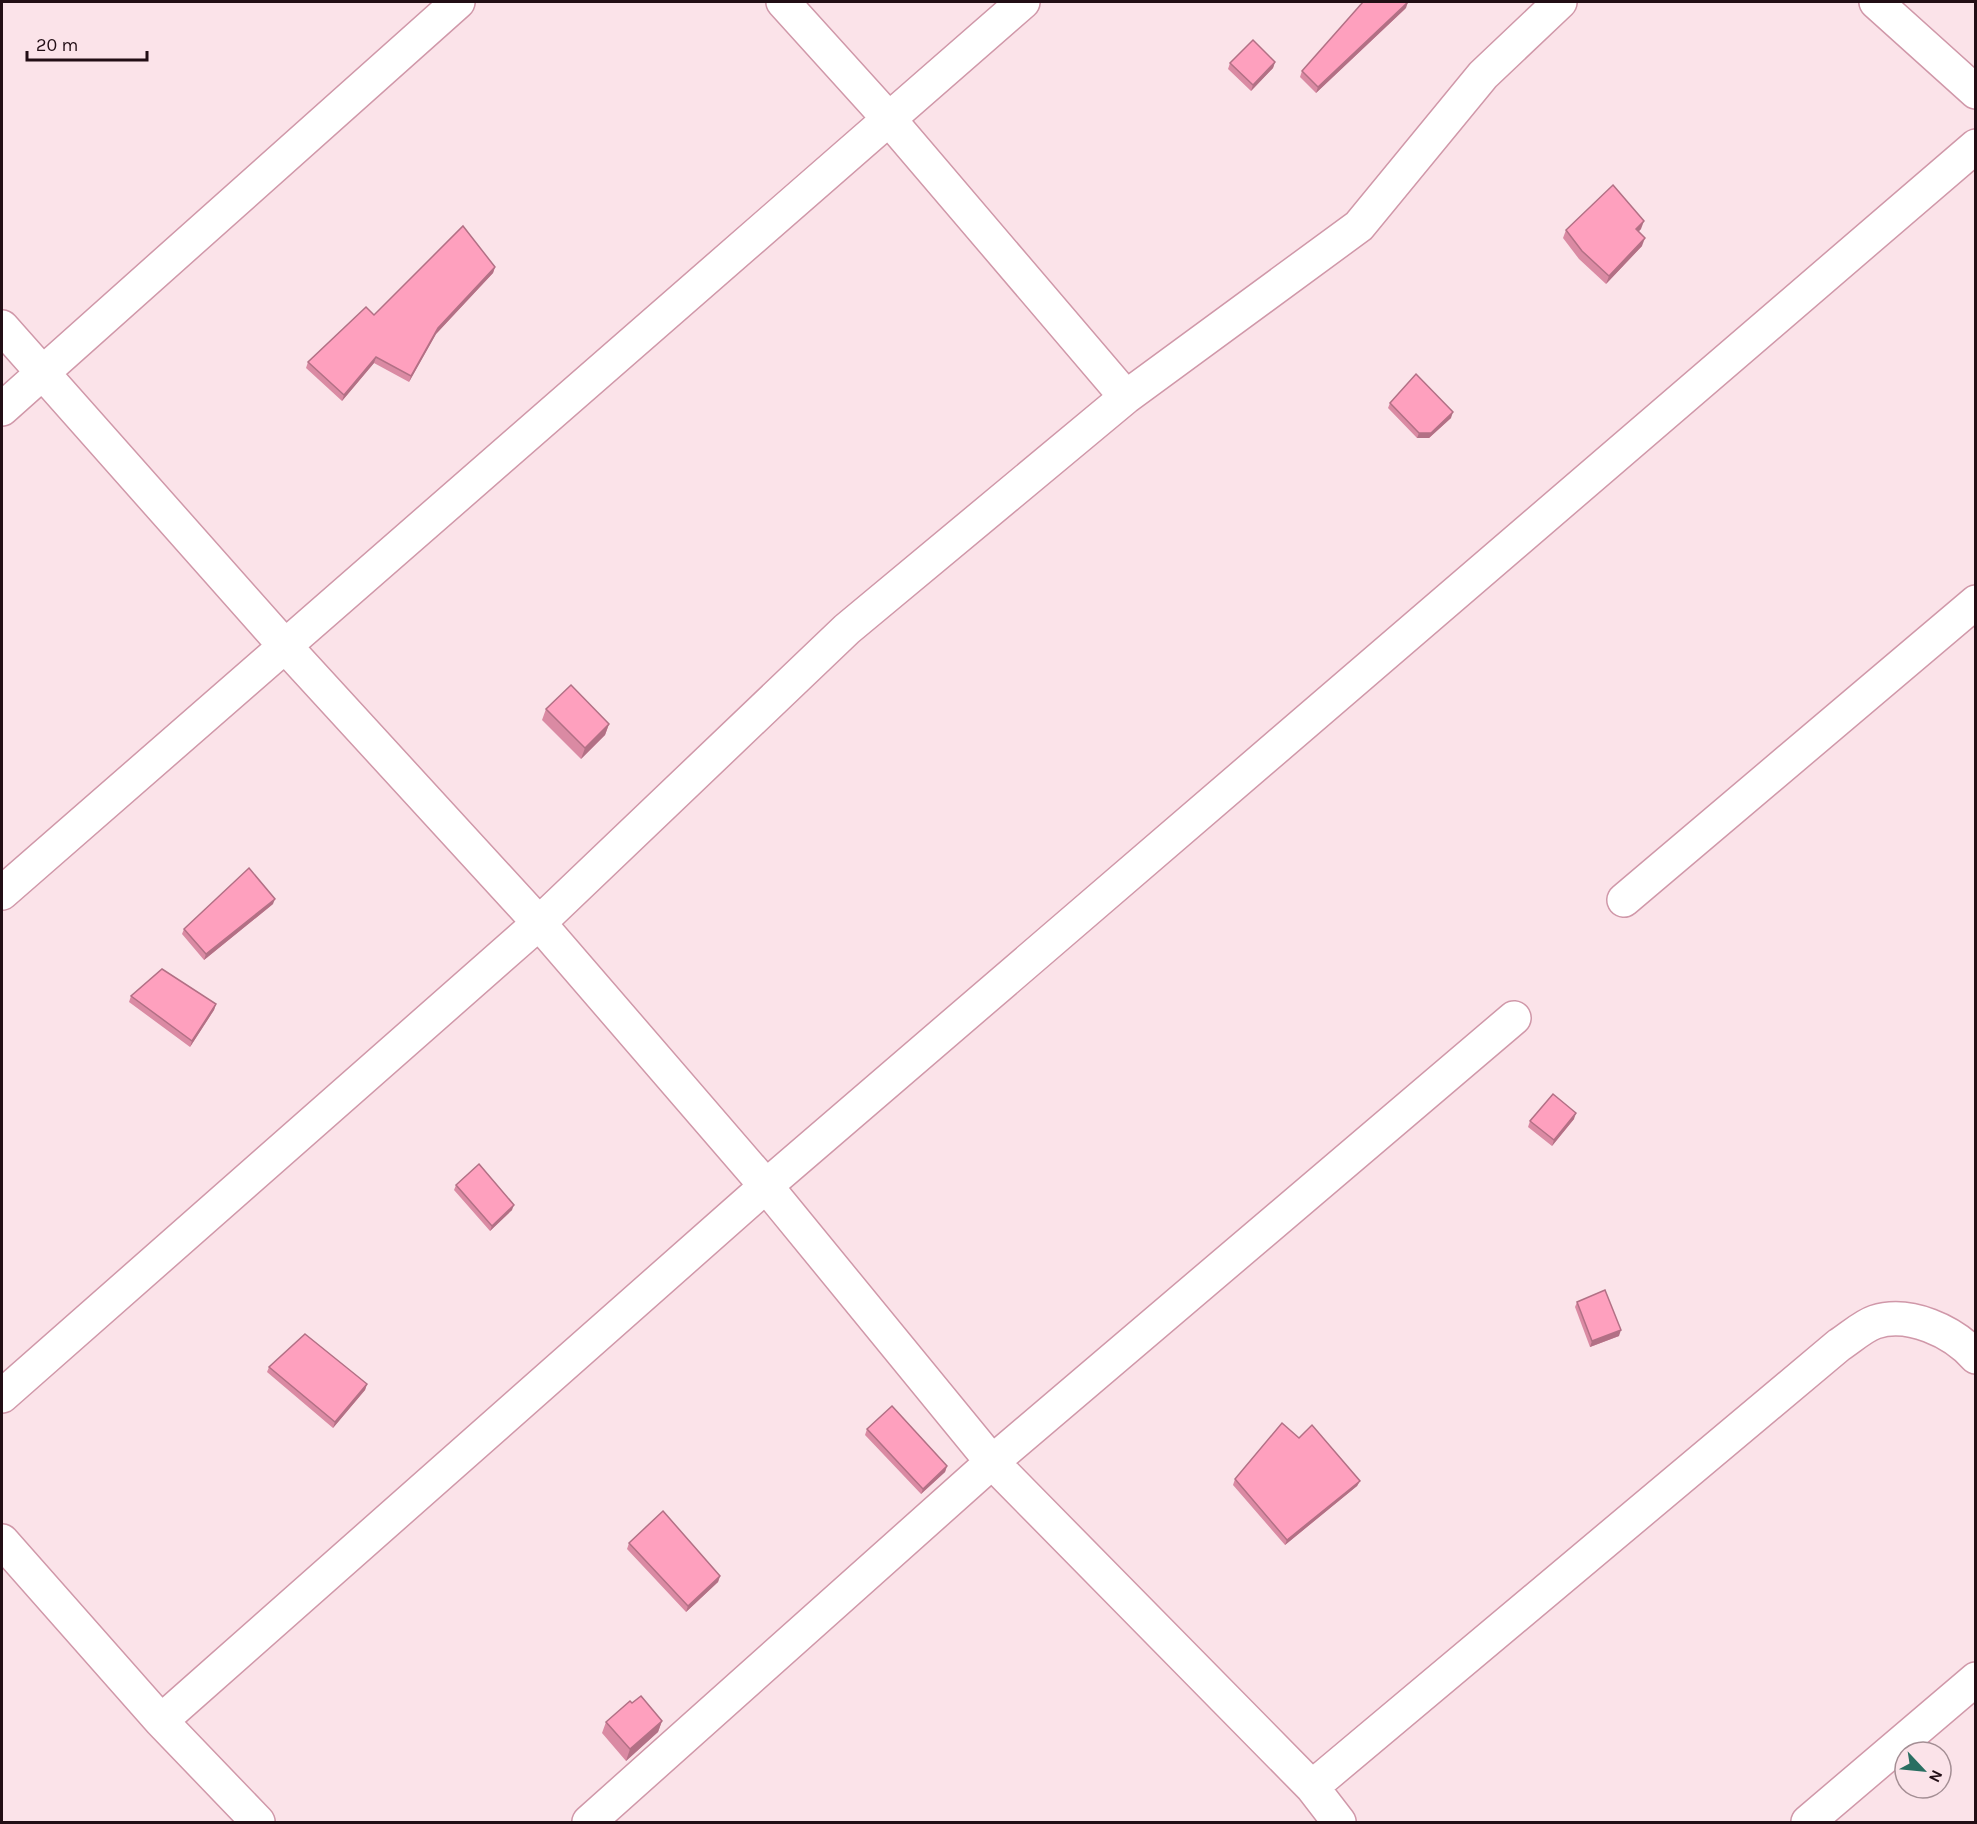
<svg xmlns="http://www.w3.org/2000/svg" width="1977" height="1824" viewBox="0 0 1977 1824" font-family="Karla,sans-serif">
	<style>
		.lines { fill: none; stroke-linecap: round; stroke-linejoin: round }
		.minor-casing { stroke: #d098a9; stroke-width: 36 }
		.minor { stroke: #fff; stroke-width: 33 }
		.wall { fill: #da8aa3 }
		.shaded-wall { fill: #b27085 }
		.building { fill: #fea0be; stroke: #b27085; stroke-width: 1.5 }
	</style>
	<rect width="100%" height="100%" fill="#fbe3e9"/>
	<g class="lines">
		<defs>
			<path id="minor" d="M783,2L888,118L1126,397
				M1876,2L1976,92
				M2,327L285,646L539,923L766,1186L992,1462L1312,1787L1339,1822
				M2,409L458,2
				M2,893L1023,2
				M1624,900L1976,602
				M2,1396L539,923L847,629L1126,397L1359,226L1483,75L1560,2
				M2,1541L161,1721L258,1822
				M161,1721L766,1186L1976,146
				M1312,1787L1839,1345C1850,1338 1863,1326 1875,1322C1909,1311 1953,1331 1976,1357
				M589,1822L992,1462L1514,1018
				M1808,1822L1976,1679"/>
		</defs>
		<!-- minor casing -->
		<use href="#minor" class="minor-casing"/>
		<!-- minor -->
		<use href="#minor" class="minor"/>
	</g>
	<!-- wall -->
	<path class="wall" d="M1406,8L1316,93L1300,77L1302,71Z
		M1275,62L1273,68L1251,91L1228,69L1230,63Z
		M1641,229L1639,231L1642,246L1606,284L1579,259L1563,238L1566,230Z
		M495,267L493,273L436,334L409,382L374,363L342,401L306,368L308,362L374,315Z
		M1390,403L1451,418L1429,438H1417L1388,408Z
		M546,709L609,724L605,735L581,759L542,720Z
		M273,904L204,960L182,934L184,929Z
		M131,996L216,1004L214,1010L190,1047L129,1002Z
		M1574,1119L1552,1146L1528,1127L1530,1121Z
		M456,1185L512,1210L490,1231L454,1190Z
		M1577,1302L1619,1336L1590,1347L1575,1307Z
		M269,1367L367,1384L365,1390L333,1428L267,1372Z
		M867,1429L947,1466L945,1472L921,1494L865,1435Z
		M1299,1438L1360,1481L1357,1486L1285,1545L1233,1485L1235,1479Z
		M629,1543L720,1576L718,1582L686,1612L627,1549Z
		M632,1703L662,1721L658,1732L626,1761L602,1733L606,1722Z"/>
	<!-- shaded-wall -->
	<path class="shaded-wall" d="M1408,2L1406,8L1316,93L1318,87Z
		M1275,62L1273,68L1251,91L1253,85Z
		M1644,221L1641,229L1633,237L1636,229Z
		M1645,238L1642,246L1606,284L1609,276Z
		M495,267L493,273L436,334L409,382L411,376L438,328Z
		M376,357L374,363L342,401L344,395Z
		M1453,412L1451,418L1429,438H1417L1419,433Z
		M609,724L605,735L581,759L585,748Z
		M275,899L273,904L204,960L206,954Z
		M216,1004L214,1010L190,1047L192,1041Z
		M1576,1113L1574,1119L1552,1146L1554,1140Z
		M514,1205L512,1210L490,1231L492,1226Z
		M1621,1330L1619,1336L1590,1347L1592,1341Z
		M367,1384L365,1390L333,1428L335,1422Z
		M947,1466L945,1472L921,1494L923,1489Z
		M1360,1481L1357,1486L1285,1545L1287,1540Z
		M720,1576L718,1582L686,1612L688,1606Z
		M662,1721L658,1732L626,1761L630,1749Z"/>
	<!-- building -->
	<path class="building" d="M1363,2H1408L1318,87L1302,71Z
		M1253,40L1275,62L1253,85L1230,63Z
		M1613,185L1644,221L1636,229L1645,238L1609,276L1582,251L1566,230Z
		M463,226L495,267L438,328L411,376L376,357L344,395L308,362L366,307L374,315Z
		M1416,374L1453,412L1431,433H1419L1390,403Z
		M571,685L609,724L585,748L546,709Z
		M249,868L275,899L206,954L184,929Z
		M162,969L216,1004L192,1041L131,996Z
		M1553,1094L1576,1113L1554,1140L1530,1121Z
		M479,1164L514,1205L492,1226L456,1185Z
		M1605,1290L1621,1330L1592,1341L1577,1302Z
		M305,1334L367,1384L335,1422L269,1367Z
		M892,1406L947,1466L923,1489L867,1429Z
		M1282,1423L1299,1438L1312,1425L1360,1481L1287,1540L1235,1479Z
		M663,1511L720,1576L688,1606L629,1543Z
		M641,1696L662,1721L630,1749L606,1722L630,1701L632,1703Z"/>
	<!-- border -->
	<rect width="1977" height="1824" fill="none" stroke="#220e15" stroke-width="6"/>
	<!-- north arrow -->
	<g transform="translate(1923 1770) rotate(116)"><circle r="28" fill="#fbe3e9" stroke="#a48e94" stroke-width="1.5"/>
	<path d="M0-4.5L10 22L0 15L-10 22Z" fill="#296e61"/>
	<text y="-9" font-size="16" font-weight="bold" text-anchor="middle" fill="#220e15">N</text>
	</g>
	<!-- scale -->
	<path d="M27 51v9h120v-9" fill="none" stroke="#220e15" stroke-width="3"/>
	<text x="36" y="51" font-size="18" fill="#220e15" stroke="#fbe3e9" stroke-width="4.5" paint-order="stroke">20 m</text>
</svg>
